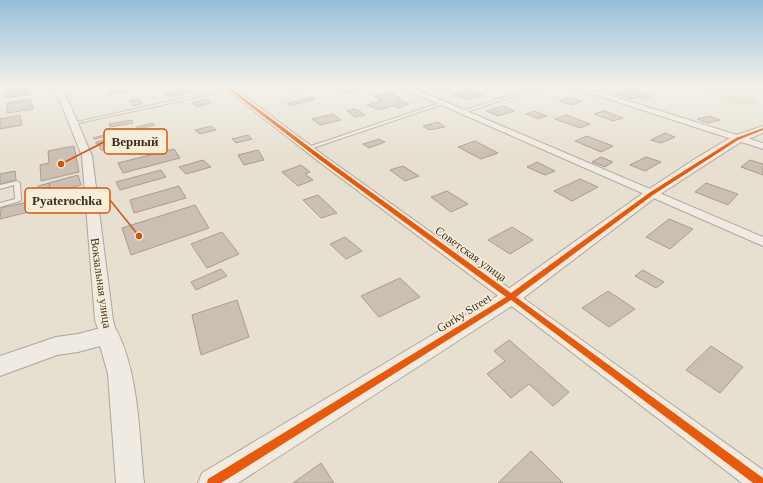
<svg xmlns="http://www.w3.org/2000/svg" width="763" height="483" viewBox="0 0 763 483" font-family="'Times New Roman',serif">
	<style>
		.green { fill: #d6d7b3 }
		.water { fill: #bcccc2 }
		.building { fill: #cbbfb2; stroke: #a89c90 }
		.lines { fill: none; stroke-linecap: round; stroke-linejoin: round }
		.service-casing { stroke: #ada599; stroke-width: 2 }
		.minor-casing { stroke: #ada599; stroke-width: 2 }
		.tertiary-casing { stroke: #ada599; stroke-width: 2 }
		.service { fill: #efebe3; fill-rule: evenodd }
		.minor { fill: #efebe3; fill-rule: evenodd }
		.tertiary { fill: #efebe3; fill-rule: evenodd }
		.cycleway-casing { stroke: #f7eed8; stroke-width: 2 }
		.cycleway { fill: #e8590c; fill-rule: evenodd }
		.labels { text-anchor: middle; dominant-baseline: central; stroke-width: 3; stroke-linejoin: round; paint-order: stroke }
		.street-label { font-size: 12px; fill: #3d2e20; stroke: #f7eed8 }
		.leader { fill: none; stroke: #d7550e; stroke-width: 1.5 }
		.callout-dot { fill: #d7550e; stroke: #f7eed8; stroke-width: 1.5 }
		.callout { fill: #f7eed8; stroke: #d7550e; stroke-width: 1.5 }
		.callout-label { font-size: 13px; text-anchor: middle; font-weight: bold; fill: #3d2e20 }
	</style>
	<rect width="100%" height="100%" fill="#e7e0d1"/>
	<!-- green -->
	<path class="green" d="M732,95H745L754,98L755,103C746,106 729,105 721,98Z"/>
	<!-- water -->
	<path class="water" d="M687,86H763V91H713Z"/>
	<!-- building -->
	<path class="building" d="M10,86H28L30,94L5,98L4,87Z
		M288,86H307L309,87L295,90Z
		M441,86H454L456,87L437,93L430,89Z
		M352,87L358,90L348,93L342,90Z
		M126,89L128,91L110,94L109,92Z
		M467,89L482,95L467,99L453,94Z
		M189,90L192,92L168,97L166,94Z
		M625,91L630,92L634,91L651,96L645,99L639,97L632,99L616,94Z
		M389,92L401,98L397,99L409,104L398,108L393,106L379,110L367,105L382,100L374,96Z
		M311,97L315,99L290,106L287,104Z
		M568,97L582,101L573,105L559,101Z
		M31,99L33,109L7,113V103Z
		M138,99L142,104L133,106L129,101Z
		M206,99L211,103L197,107L192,103Z
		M503,106L514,111L498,116L486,111Z
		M356,109L365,115L355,117L347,111Z
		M534,111L547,116L538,119L526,114Z
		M604,111L623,118L613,121L594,114Z
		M333,114L341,120L320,125L312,119Z
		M20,115L22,125L0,129V119Z
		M566,115L590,124L580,128L555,119Z
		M710,116L720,120L708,123L697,119Z
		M132,120L133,123L110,127L109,124Z
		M438,122L445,127L429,130L423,126Z
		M153,123L155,125L138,129L136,127Z
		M211,126L216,130L200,134L195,130Z
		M112,133L113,135L94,139L93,138Z
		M665,133L675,137L661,143L651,140Z
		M248,135L252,139L236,143L232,139Z
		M587,136L613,146L601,152L575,141Z
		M113,138L114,140L96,144V142Z
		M379,139L385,142L369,148L363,144Z
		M475,141L498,153L481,159L458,147Z
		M116,142L119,146L101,150L99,146Z
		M74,146L79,172L41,181L40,165L49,163L48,151Z
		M174,149L180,158L123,173L118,163Z
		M258,150L264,160L244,165L238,155Z
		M601,157L613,162L605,167L592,162Z
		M646,157L661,162L645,171L630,165Z
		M203,160L211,167L186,174L179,167Z
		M750,160L763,164V175L741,167Z
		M537,162L555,171L545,175L527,167Z
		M301,165L310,172L305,174L313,180L298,186L282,172Z
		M403,166L419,176L405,181L390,170Z
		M161,170L166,177L120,190L116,182Z
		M15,171L16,180L0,184V174Z
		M78,175L81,185L51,193L49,183Z
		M580,179L598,187L572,201L554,191Z
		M49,183L51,193L39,197L38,186Z
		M706,183L738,194L728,205L695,192Z
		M179,186L186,198L134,213L130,200Z
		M447,191L468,204L451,212L431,197Z
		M318,195L337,213L321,218L303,200Z
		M46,198V204L58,201V205L0,219L1,208Z
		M195,205L209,228L131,255L122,228Z
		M669,219L693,229L670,249L646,237Z
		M512,227L533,240L510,254L488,240Z
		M222,232L239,254L207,268L191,244Z
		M345,237L362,251L346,259L330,244Z
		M221,269L227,276L196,290L191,282Z
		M643,270L664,282L656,288L635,276Z
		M400,278L420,297L379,317L361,296Z
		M608,291L635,309L609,327L582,308Z
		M237,300L249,337L201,355L192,315Z
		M509,340L569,392L553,406L529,384L511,398L487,374L505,361L494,351Z
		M711,346L743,367L720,393L686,370Z
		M531,451L563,483H498Z
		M321,463L334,483H293Z"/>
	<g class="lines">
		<defs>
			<path id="service" d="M538,86H544L463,113L459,112Z
				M230,88L232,89L231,90L74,124L72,123Z
				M440,103L443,104L310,149L305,148Z
				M17,181L20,183L21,200L20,201L0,207V203L15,199L14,185L0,189V185Z"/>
			<path id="minor" d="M54,86H62L92,156L113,320L117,335L114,340L108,342L102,340L95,320L82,156Z
				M222,86H231L326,157L763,470V483H742L505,301L318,161Z
				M398,86H408L763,237V246Z
				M568,86H580L763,143V149Z"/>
			<path id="tertiary" d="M763,126V133L741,142L705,165L656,197L518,302L238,483H198L202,473L504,292L646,191L695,159L733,136Z
				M108,326L116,329C139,373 139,434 144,483H116L108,374L100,346L78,352L57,355L0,376V356L56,337L78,334Z"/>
		</defs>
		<!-- service casing -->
		<use href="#service" class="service-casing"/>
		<!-- minor casing -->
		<use href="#minor" class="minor-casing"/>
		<!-- tertiary casing -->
		<use href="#tertiary" class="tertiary-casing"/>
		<!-- service -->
		<use href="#service" class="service"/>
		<!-- minor -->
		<use href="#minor" class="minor"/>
		<!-- tertiary -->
		<use href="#tertiary" class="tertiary"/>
		<defs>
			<path id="cycleway" d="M224,86H228L324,158L511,293L649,193L736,138L763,128V130L738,140L653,195L516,297L763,478V483H753L511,300L221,483H207L208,479L506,297L320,160Z"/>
		</defs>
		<!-- cycleway casing -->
		<use href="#cycleway" class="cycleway-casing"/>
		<!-- cycleway -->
		<use href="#cycleway" class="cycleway"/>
	</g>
	<!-- sky -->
	<linearGradient id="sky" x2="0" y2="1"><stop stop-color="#96bed9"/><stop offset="0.56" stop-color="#f4f1ea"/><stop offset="1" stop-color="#f4f1ea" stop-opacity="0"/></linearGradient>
	<rect width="763" height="154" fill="url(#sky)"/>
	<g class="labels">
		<!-- street labels -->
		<g class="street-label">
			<text transform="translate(471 254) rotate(36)">Советская улица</text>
			<text transform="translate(101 283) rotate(82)">Вокзальная улица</text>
			<text transform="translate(464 313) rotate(-32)">Gorky Street</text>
		</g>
	</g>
	<!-- callouts -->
	<path class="leader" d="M61 164L104 142M139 236L110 200"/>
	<g class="callout-dot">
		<circle cx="61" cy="164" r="4"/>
		<circle cx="139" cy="236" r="4"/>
	</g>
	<g class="callout">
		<rect x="104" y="129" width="63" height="25" rx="4"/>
		<rect x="25" y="188" width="85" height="25" rx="4"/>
	</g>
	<g class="callout-label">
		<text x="135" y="146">Верный</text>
		<text x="67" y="205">Pyaterochka</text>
	</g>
</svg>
